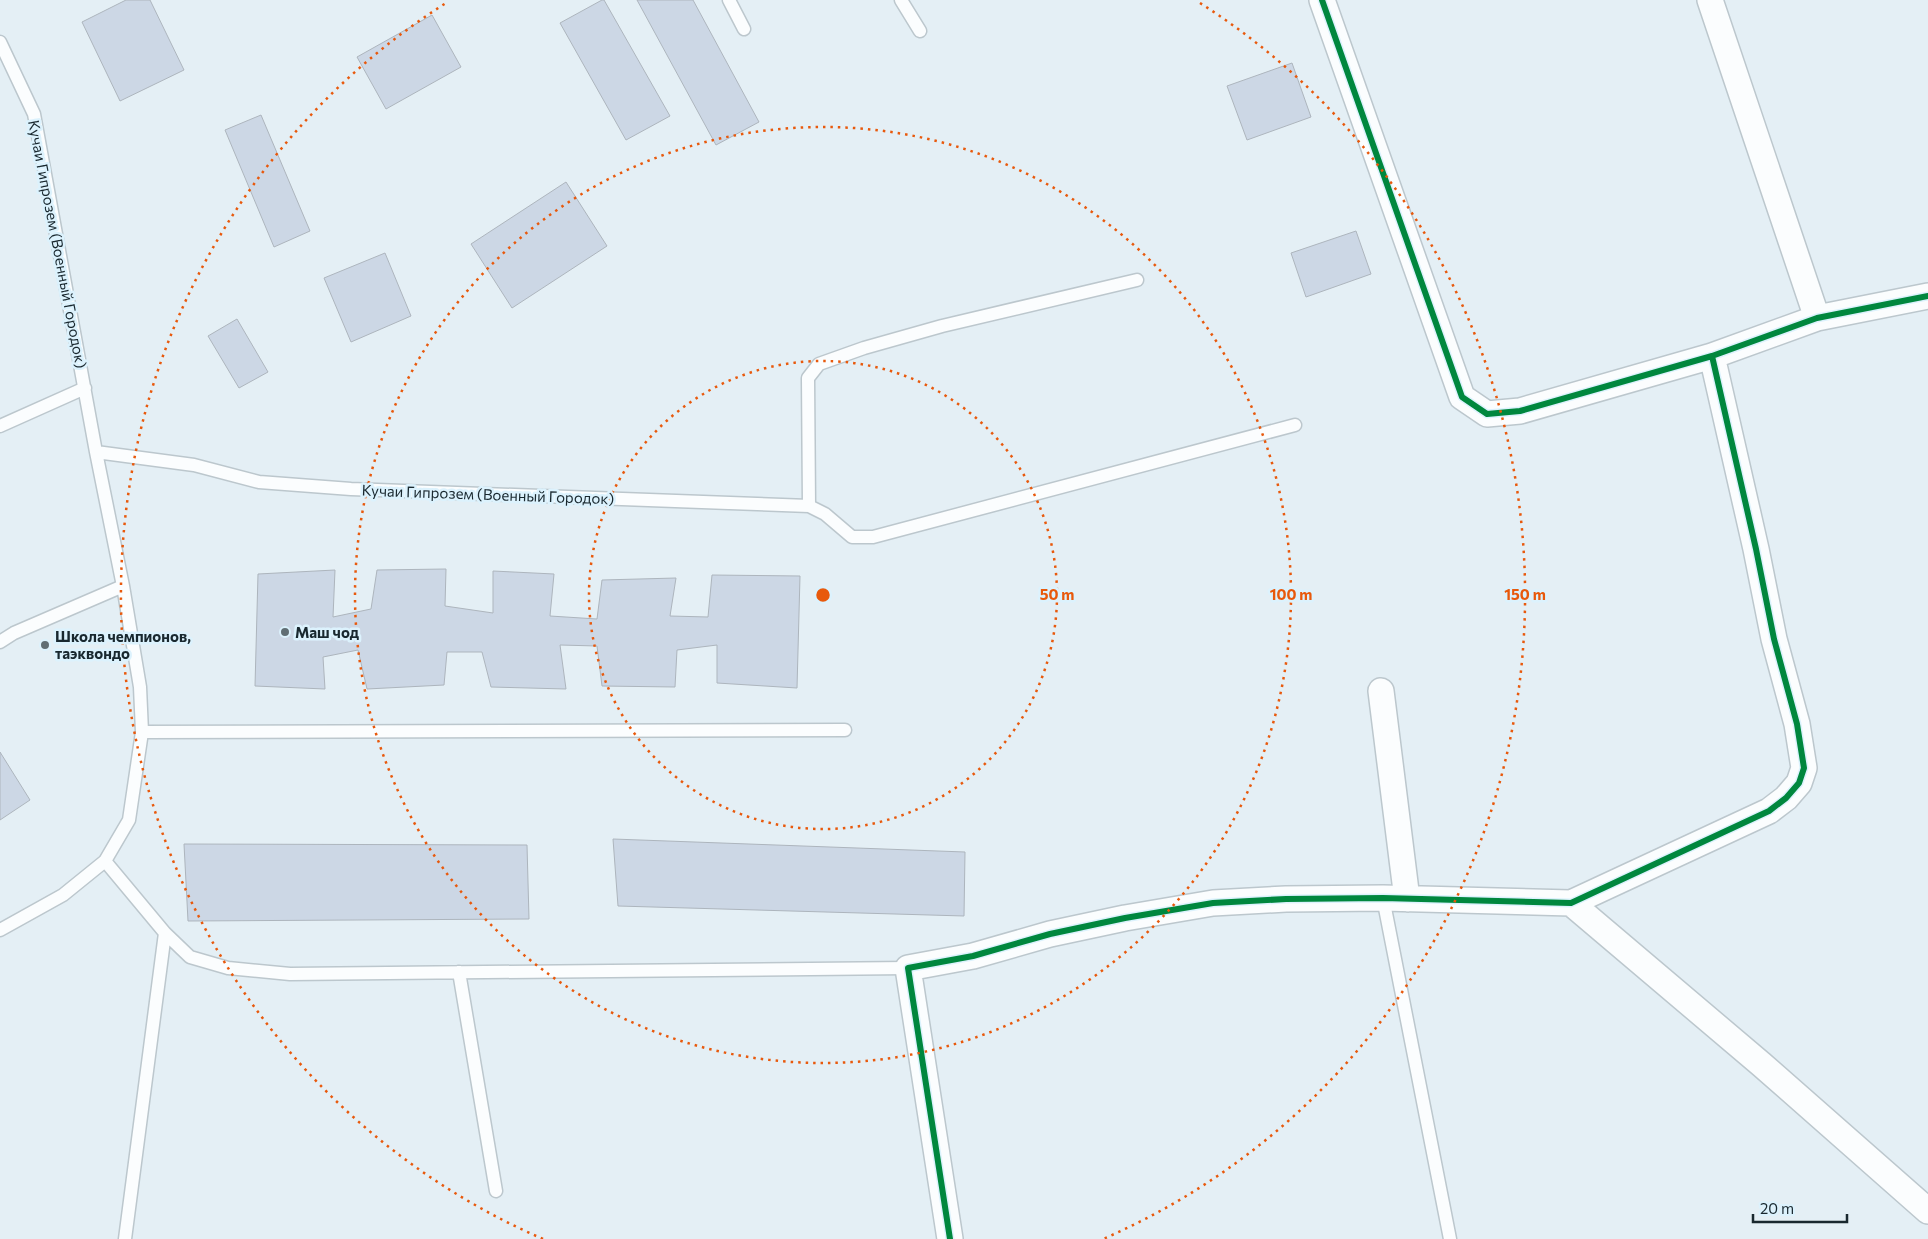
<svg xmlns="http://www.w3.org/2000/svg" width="1928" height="1239" viewBox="0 0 1928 1239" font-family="Commissioner,sans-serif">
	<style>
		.building { fill: #ccd7e5; stroke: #adb5bd }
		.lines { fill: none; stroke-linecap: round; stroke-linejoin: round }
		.service-casing { stroke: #bcc7cd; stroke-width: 15 }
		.minor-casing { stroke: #bcc7cd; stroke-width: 28 }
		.service { stroke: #fbfdfe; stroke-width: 12 }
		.minor { stroke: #fbfdfe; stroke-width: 25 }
		.cycleway-casing { stroke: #dcf2fd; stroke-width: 9 }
		.cycleway { stroke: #00873e; stroke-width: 6 }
		.ring { fill: none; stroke: #e8590c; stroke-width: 2.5; stroke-dasharray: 2.5 5 }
		.poi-dot { fill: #606e74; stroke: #dcf2fd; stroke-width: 2 }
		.labels { text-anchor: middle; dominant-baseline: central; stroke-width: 5; stroke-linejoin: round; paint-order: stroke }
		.street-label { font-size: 15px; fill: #19282f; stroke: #dcf2fd }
		.poi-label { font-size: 15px; font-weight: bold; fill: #19282f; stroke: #dcf2fd; text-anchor: start }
		.centre { fill: #e8590c; stroke: #dcf2fd; stroke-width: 2.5 }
		.ring-label { font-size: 15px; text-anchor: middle; font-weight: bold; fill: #e8590c; stroke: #dcf2fd; stroke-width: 5; stroke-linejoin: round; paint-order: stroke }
	</style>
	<rect width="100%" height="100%" fill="#e4eff5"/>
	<!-- building -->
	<path class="building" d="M126,0H150L184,70L120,101L82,22Z
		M602,0H604L670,116L626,140L560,23Z
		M637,0H693L759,122L716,145Z
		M432,15L461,67L386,109L357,57Z
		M1292,63L1311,117L1247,140L1227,86Z
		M261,115L310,231L274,247L225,130Z
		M566,182L607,246L512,308L471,244Z
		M1356,231L1371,274L1306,297L1291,253Z
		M385,253L411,316L351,342L324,278Z
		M237,319L268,372L239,388L208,336Z
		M446,569L445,606L493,613V571L554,574L550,616L597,619L602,580L676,578L670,616L708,617L712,575L800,576L797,688L717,683V645L677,650L675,687L602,686L597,646L560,645L566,689L491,687L482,652H447L444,685L367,689L358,650L323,657L325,689L255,686L258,574L335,570L333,617L371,609L377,570Z
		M0,752L30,800L0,820Z
		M613,839L965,852L964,916L618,906Z
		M184,844L527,845L529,919L188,921Z"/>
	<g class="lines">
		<defs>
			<path id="service" d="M729,0L744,29
				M901,0L920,31
				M0,42L34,114L96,452L123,586L140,687L142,732L129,820L105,861L63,895L0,930
				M0,426L85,388
				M96,452L194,465L259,482L351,489L809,506L825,514L852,537H873L1295,425
				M809,506L808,378L819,364L864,348L942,326L1137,280
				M0,642L14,633L123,586
				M142,732L845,730
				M105,861L165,933L190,957L228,968L290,974L908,968
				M1383,898L1450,1239
				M459,972L496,1191
				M125,1239L165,933"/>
			<path id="minor" d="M1322,0L1462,397L1487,414L1520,411L1712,356L1817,318L1928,296
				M1710,0L1817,318
				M1381,691L1407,899
				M1571,903L1761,1064L1928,1211
				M950,1239L908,968L973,956L1050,934L1125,918L1213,903L1286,899L1383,898L1571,903L1769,811L1786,798L1799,783L1804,768L1797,724L1774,639L1756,549L1712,356"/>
		</defs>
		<!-- service casing -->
		<use href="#service" class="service-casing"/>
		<!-- minor casing -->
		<use href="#minor" class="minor-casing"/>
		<!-- service -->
		<use href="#service" class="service"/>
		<!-- minor -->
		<use href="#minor" class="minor"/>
		<defs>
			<path id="cycleway" d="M1322,0L1462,397L1487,414L1520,411L1712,356L1817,318L1928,296
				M950,1239L908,968L973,956L1050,934L1125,918L1213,903L1286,899L1383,898L1571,903L1769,811L1786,798L1799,783L1804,768L1797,724L1774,639L1756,549L1712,356"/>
		</defs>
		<!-- cycleway casing -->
		<use href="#cycleway" class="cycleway-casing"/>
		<!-- cycleway -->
		<use href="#cycleway" class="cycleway"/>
	</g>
	<!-- distance rings -->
	<g class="ring">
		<circle cx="823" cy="595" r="234"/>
		<circle cx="823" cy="595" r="468"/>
		<path d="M543 1239A702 702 0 0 1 446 3M1200 3A702 702 0 0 1 1103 1239"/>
	</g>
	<!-- markers -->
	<g class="poi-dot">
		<circle cx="285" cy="632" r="5"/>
		<circle cx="45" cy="645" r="5"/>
	</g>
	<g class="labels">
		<!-- street labels -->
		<g class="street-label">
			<text transform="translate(58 244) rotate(79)">Кучаи Гипрозем (Военный Городок)</text>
			<text transform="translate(488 494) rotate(2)">Кучаи Гипрозем (Военный Городок)</text>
		</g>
		<!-- poi labels -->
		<g class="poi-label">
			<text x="295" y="632">Маш чод</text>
			<text x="55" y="636">Школа чемпионов,<tspan x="55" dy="17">таэквондо</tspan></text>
		</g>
	</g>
	<circle cx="823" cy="595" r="8" class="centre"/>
	<g class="ring-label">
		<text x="1057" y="600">50 m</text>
		<text x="1291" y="600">100 m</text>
		<text x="1525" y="600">150 m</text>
	</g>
	<!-- scale -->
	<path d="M1753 1214v8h94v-8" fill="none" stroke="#19282f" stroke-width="2.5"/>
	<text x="1760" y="1214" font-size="15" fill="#19282f" stroke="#dcf2fd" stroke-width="4" paint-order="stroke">20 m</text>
</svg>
